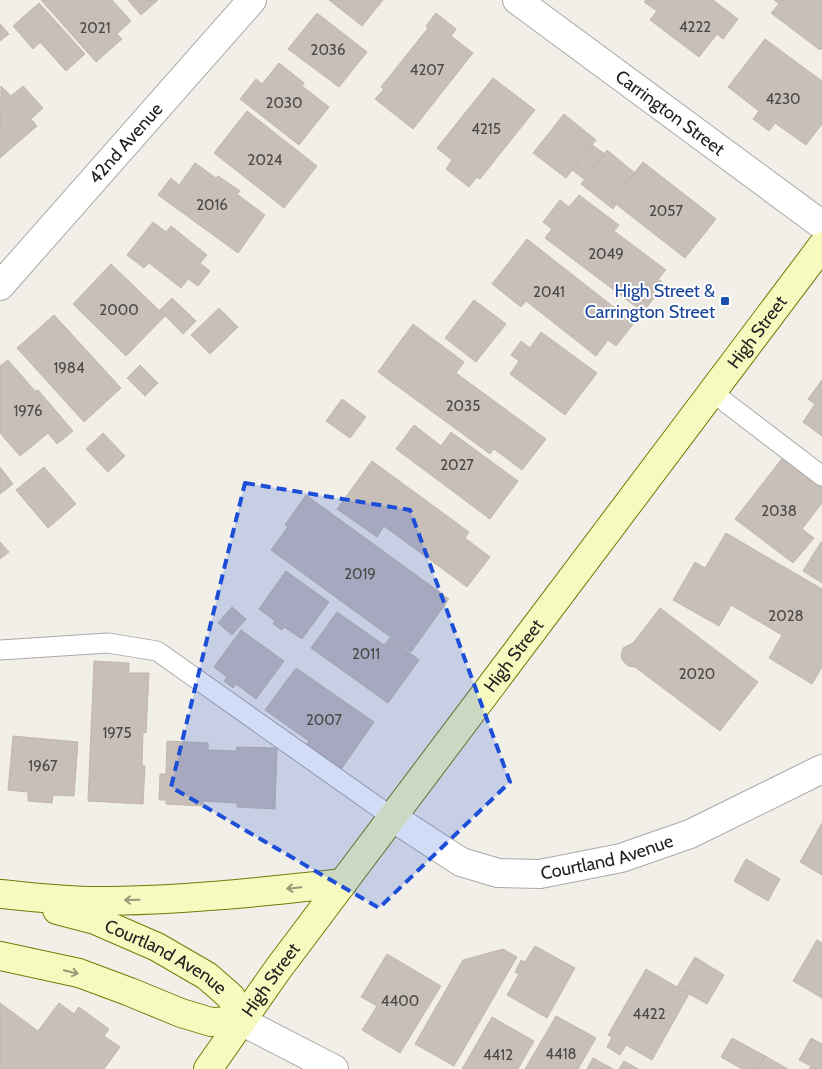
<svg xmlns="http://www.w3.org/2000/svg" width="822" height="1069" viewBox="0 0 822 1069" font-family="Cabin,sans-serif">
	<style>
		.building { fill: #c7bfb8; stroke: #c4b6ab }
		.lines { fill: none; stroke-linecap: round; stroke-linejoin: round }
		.lane-casing { stroke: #a9a9a9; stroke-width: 21 }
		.street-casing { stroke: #a9a9a9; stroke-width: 30 }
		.secondary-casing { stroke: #707d05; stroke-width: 30 }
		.lane { stroke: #fff; stroke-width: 19 }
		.street { stroke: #fff; stroke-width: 28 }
		.secondary { stroke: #f7fabf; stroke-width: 28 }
		.oneway { stroke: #979978 }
		.marked { fill: #1d4ed8; fill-opacity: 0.2; stroke: #1d4ed8; stroke-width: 4; stroke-dasharray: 10 6; stroke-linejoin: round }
		.transit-dot { fill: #1a4fb4; stroke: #fff; stroke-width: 2 }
		.labels { text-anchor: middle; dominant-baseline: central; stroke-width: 4; stroke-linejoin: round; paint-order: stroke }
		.number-label { font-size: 15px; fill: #4b4948 }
		.street-label { font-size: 18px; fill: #222; stroke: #fff }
		.transit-label { font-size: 18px; fill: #164399; stroke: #fff; text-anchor: end }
	</style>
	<rect width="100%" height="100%" fill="#f2efe9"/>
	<!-- building -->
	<path class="building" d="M41,0H112L131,21L117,34L122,39L96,62Z
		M128,0H158L141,15Z
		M329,0H383L362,26Z
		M646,0H713L738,19L723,39L717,34L699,57L650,20L657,11L644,2Z
		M774,0H822V48L820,50L771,13L779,4Z
		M39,3L59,25L33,49L13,26Z
		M317,13L367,52L339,87L288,49Z
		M436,13L456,29L451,36L473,53L413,129L375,99L384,89L381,87L428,28L426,26Z
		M0,24L9,34L0,41Z
		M59,25L85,54L66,71L40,42Z
		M765,39L822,81V124L806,145L775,123L769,131L753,119L759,111L728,87Z
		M279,63L304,83L302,86L329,107L299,145L240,99L256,79L262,84Z
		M493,78L535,110L480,179L477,177L469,187L446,169L452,160L437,148Z
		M1,86L11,96L23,86L43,108L31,119L37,126L0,158Z
		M247,111L317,166L284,208L214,153Z
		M564,114L596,140L566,178L533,153Z
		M592,145L605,154L584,179L572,170Z
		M607,150L635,173L612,201L616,204L613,209L581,184Z
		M643,162L716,219L685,258L612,201Z
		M195,163L216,178L218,176L240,191L237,194L265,215L238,253L158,195L171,178L179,185Z
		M579,195L619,225L614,231L666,270L658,279L665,284L643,312L545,238L552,229L543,222L560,200L569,207Z
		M153,222L166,232L171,226L207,255L200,263L210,271L198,286L188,279L181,288L149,263L144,268L127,255Z
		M527,239L634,323L616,346L608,340L596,356L526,301L521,307L492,284Z
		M111,264L165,316L126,356L73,304Z
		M172,298L196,321L183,334L160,310Z
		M474,300L506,324L476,362L445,338Z
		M219,308L238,327L210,354L191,335Z
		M54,315L121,388L84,422L17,348Z
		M413,324L464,362L456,373L546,439L522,470L494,449L490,454L378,372Z
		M541,332L597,373L565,415L510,374L519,361L511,355L521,341L530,348Z
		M8,360L35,391L38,390L73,431L57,444L48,433L20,456L0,433V366Z
		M140,365L158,383L145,396L127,378Z
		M822,380V436L803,422L815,404L808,399Z
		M342,399L366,417L350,438L326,421Z
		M414,425L441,446L451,432L518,481L490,519L396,449Z
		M103,433L125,456L108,472L86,449Z
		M784,456L822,485V503L802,529L814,538L793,563L735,519Z
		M372,461L469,532L465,538L490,557L467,587L384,526L377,537L337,509Z
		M0,467L13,484L0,494Z
		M44,467L76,504L48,528L16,490Z
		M306,495L449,599L411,652L271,550L288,527L285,525Z
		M726,533L822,589V667L812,684L769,658L782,635L731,605L719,626L673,600L695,562L705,568Z
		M0,542L9,552L0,559Z
		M821,542H822V583L803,571Z
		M286,571L329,602L302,639L284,627L282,630L273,624L275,621L259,609Z
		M232,607L246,619L232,635L218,623Z
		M660,608L758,682L720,731L635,667L628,666L622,660L621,656L623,648L633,643Z
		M337,612L384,645L390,638L419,660L388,703L311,648Z
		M241,630L284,661L256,699L236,684L233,688L224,681L227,677L214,667Z
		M94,661L129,663V673H149L146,733L143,732L142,765L145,766L143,804L88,801Z
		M296,668L374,722L340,771L305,746L309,741L265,710Z
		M13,736L78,742L74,796L53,795L52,803L28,801V792L8,790Z
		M167,741L208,743V750L236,751L237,747L277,748L275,809L237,807V803L203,801V806L166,804V800H159L160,774H166Z
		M822,823V875L800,862Z
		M746,859L780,879L768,901L734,881Z
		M817,940L822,943V998L793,981Z
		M535,946L575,968L547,1018L507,995L519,974L515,972L521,960L525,962Z
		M503,949L517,957L454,1066L415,1044L463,960Z
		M387,954L441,986L400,1053L362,1030L377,1006L361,997Z
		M695,957L724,975L707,1004L677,987Z
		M646,969L689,994L652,1060L626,1045L620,1055L607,1047L612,1037L608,1035Z
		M0,1003L38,1031L59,1003L74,1014L79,1007L109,1029L104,1036L120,1047L104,1069H0Z
		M556,1016L596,1038L578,1069H525Z
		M492,1017L534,1041L518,1069H462Z
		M732,1038L765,1056L757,1069H742L721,1057Z
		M811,1038L822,1044V1069H809L811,1066L799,1060Z
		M765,1056L788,1069H757Z
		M593,1058L613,1069H587Z
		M624,1061L638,1069H619Z"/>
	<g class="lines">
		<defs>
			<path id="lane" d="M712,392L822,476
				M0,650L108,643L157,651L392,817"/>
			<g id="street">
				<path id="s1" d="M517,0L822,225"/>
				<path id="s2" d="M0,286L252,0"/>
				<path id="s3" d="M392,817L461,862L498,873L540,874L621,858L690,834L822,769"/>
				<path d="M241,1021L334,1069"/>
			</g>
			<g id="secondary">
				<path d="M0,894C32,897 64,901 95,901C178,901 261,892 343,883"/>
				<path id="s4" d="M57,910L95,920L157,947L207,976L231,997L241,1021"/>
				<path d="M0,956L79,973L130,992L181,1013L211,1022L241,1021"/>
				<path id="s5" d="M208,1069L278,969L822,246"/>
			</g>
		</defs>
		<!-- lane casing -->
		<use href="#lane" class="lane-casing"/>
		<!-- street casing -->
		<use href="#street" class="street-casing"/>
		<!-- secondary casing -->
		<use href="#secondary" class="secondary-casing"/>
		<!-- lane -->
		<use href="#lane" class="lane"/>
		<!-- street -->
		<use href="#street" class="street"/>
		<!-- secondary -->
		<use href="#secondary" class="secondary"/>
	</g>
	<!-- one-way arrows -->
	<defs><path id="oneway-shaft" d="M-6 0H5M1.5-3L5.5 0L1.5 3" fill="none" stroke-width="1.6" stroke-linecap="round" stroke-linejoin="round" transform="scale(1.25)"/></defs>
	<g class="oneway">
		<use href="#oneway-shaft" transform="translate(294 888) rotate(174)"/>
		<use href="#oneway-shaft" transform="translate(132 900) rotate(179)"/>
		<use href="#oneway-shaft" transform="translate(71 972) rotate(14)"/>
	</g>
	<!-- marked area -->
	<path class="marked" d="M245,483L410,510L510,782L379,908L171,787Z"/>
	<!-- markers -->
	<rect class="transit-dot" x="720" y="296" width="10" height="10" rx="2.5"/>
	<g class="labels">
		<!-- number labels -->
		<g class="number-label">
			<text x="695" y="27">4222</text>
			<text x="95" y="28">2021</text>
			<text x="328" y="50">2036</text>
			<text x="427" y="70">4207</text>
			<text x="783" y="99">4230</text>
			<text x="284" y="103">2030</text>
			<text x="486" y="129">4215</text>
			<text x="265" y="160">2024</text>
			<text x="212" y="205">2016</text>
			<text x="666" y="211">2057</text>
			<text x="606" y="254">2049</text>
			<text x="549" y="292">2041</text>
			<text x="119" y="310">2000</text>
			<text x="69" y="368">1984</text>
			<text x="463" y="406">2035</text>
			<text x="28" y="411">1976</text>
			<text x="457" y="465">2027</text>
			<text x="779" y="511">2038</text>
			<text x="360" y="574">2019</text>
			<text x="786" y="616">2028</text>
			<text x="366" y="654">2011</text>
			<text x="697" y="674">2020</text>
			<text x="324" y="720">2007</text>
			<text x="117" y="733">1975</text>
			<text x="43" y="766">1967</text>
			<text x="400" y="1001">4400</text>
			<text x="649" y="1014">4422</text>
			<text x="561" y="1054">4418</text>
			<text x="498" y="1055">4412</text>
		</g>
		<!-- street labels -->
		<g class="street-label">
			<text stroke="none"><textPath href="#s1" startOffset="190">Carrington Street</textPath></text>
			<text stroke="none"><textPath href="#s2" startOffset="190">42nd Avenue</textPath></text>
			<text stroke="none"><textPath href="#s5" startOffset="919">High Street</textPath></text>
			<text stroke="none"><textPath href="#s5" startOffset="514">High Street</textPath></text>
			<text stroke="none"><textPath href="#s3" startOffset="232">Courtland Avenue</textPath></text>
			<text stroke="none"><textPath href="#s4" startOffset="119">Courtland Avenue</textPath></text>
			<text stroke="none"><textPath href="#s5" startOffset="109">High Street</textPath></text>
		</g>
		<!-- transit labels -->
		<g class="transit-label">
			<text x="715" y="291">High Street &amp;<tspan x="715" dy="21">Carrington Street</tspan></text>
		</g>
	</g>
</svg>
